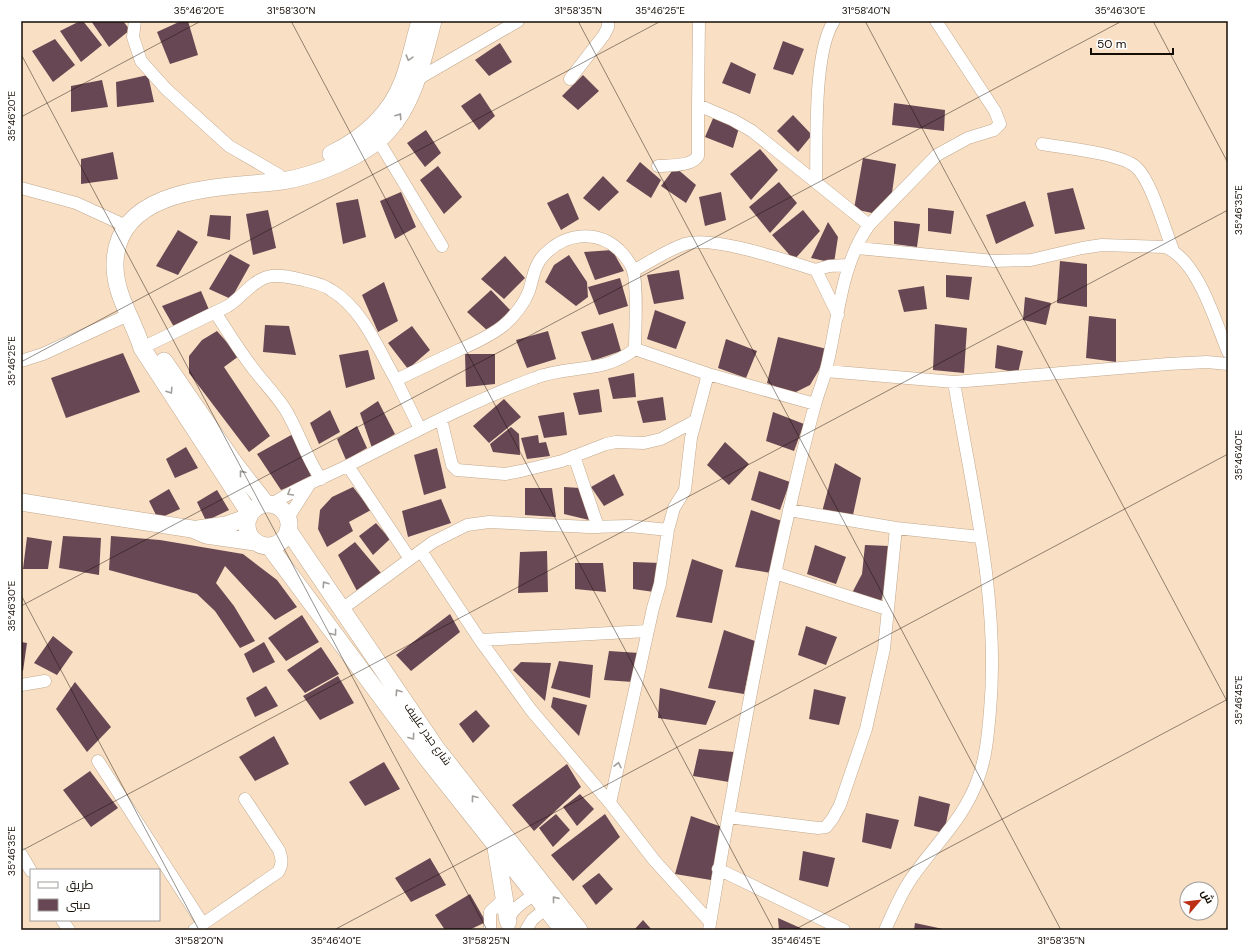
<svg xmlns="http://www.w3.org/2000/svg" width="1249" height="951" viewBox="0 0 1249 951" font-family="'DM Sans',Cairo,sans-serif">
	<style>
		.building { fill: #674753 }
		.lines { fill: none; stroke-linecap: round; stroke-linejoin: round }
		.street-casing { stroke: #c1a98e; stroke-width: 13 }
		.secondary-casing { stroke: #c1a98e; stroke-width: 18 }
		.street { stroke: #fff; stroke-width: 12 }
		.secondary { stroke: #fff; stroke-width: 17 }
		.oneway { stroke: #a19e9b }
		.ticks { fill: none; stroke: #150d04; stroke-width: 1; stroke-opacity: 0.45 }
		.labels { text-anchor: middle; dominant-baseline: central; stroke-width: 4; stroke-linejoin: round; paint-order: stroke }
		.street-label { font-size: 11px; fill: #150d04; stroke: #fff }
		.neatline { fill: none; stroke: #150d04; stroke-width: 1.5 }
		.ticks-label { font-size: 10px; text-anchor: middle; fill: #150d04 }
	</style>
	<rect width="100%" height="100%" fill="#f9dfc4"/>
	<!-- building -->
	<path class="building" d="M80,21H83L102,45L81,62L60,31Z
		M91,21H123L130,30L109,47Z
		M181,21H188L198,55L170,64L157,32Z
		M55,39L75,65L53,82L32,51Z
		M783,41L804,49L793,75L773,69Z
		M500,43L512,62L489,76L475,60Z
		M731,62L756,74L750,94L722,83Z
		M148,75L154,102L117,107L116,82Z
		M583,75L599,91L578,110L562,96Z
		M102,80L108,107L71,112V86Z
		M480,93L495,116L479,130L461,106Z
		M894,103L945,110L944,131L892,125Z
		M793,115L812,135L798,152L777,131Z
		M714,116L739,128L733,148L705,137Z
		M426,130L441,153L425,167L407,143Z
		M760,149L778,170L751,200L730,174Z
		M113,152L118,179L81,184V159Z
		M863,158L896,164L892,193L872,213L854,209Z
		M640,162L661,180L651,198L626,181Z
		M438,166L462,197L444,214L420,180Z
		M675,167L696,185L686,203L661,186Z
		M603,176L619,192L599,211L583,198Z
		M779,182L797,203L770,233L749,207Z
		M1073,188L1085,229L1055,234L1047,193Z
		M401,192L416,227L395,239L380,201Z
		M721,192L726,220L705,226L699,197Z
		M568,193L579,219L561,230L547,203Z
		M358,199L366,237L343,244L336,203Z
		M1025,201L1034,226L996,244L986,215Z
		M928,208L954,211L951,234L928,231Z
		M268,210L276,248L253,255L246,214Z
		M803,210L820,231L794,260L772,235Z
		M210,215L231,216L230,240L207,236Z
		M894,221L920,224L917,247L894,244Z
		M828,222L838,237L834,263L811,258Z
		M178,230L198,242L178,275L156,266Z
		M612,250L624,271L595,280L584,252Z
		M230,254L250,265L231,299L209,289Z
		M569,255L587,282L588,297L576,306L545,282L554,265Z
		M505,256L525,278L504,299L481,279Z
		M1060,261L1087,264V307L1057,303Z
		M679,270L684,299L654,304L647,275Z
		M946,275L972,277L969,300L946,297Z
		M620,278L628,306L599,315L588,287Z
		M384,282L398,321L378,332L362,295Z
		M924,286L927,309L904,312L898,290Z
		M491,290L511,311L489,332L467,312Z
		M201,291L210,312L174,327L162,306Z
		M1025,297L1051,303L1046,325L1023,320Z
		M655,310L686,322L676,349L647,339Z
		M1089,316L1116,319V362L1086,358Z
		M613,323L621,351L592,361L581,332Z
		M935,324L967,328L964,373L933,370Z
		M265,325L289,326L296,355L263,352Z
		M412,326L430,350L408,369L388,343Z
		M217,331L239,356L224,367L270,436L249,452L189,373V356L202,340Z
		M548,331L556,359L527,368L516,340Z
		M778,337L827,349L819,370L810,385L792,394L767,383Z
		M726,339L757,351L746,378L718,368Z
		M997,345L1023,351L1018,373L995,368Z
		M368,350L375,379L346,388L339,355Z
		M123,353L140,392L66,418L51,378Z
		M465,354H495V384L466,387Z
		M634,373L636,397L613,399L608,378Z
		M599,389L602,412L579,415L573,393Z
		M663,397L666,420L643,423L637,401Z
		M504,399L521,417L489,443L473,426Z
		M378,401L395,434L372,448L360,413Z
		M330,410L340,432L319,444L310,423Z
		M564,412L567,435L544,438L538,416Z
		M773,412L804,424L794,451L766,441Z
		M357,426L367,448L346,460L337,439Z
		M511,427L519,434L520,455L493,452L490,444Z
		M293,434L312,478L281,490L257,454Z
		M538,435L539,443L546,442L550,456L527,459L521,438Z
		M725,442L749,464L729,485L707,465Z
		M186,447L198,468L175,478L166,459Z
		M437,448L446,488L424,495L414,455Z
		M835,463L861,478L853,515L822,512Z
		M759,471L790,482L780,510L751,500Z
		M614,474L624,495L604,506L591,487Z
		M353,487L371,510L349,522L353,531L327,547L318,529L320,510L332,497Z
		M564,487L580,488L589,520L564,514Z
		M525,488H552L556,517L525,515Z
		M169,489L180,509L158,519L149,501Z
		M217,490L229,510L206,521L197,502Z
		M441,499L451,523L408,537L402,511Z
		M751,510L782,521L771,573L735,567Z
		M376,523L390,539L373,555L359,536Z
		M63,536L101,538L99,575L59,568Z
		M111,536L160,540L243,554L277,580L297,607L275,620L225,566L216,583L234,606L255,641L240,648L215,611L197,594L109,570Z
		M27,537L52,541L48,569H23Z
		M355,542L381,573L357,591L338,555Z
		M815,545L846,557L836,584L807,574Z
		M865,545L889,546L886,581L881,602L852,593L862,574Z
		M547,551L548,592L518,593L520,552Z
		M692,559L723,570L712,623L676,617Z
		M633,562L660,563L654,592L633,589Z
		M575,563H603L606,592L575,589Z
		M450,614L460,632L411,671L396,655Z
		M302,615L319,642L286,661L268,638Z
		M806,626L837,637L826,665L798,655Z
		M724,630L755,641L744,694L708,688Z
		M53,636L73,652L57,675L34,663Z
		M21,642L27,643L23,671H21Z
		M264,642L275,662L253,673L244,654Z
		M321,647L339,674L305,693L287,670Z
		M609,651L639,653L633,682L604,680Z
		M559,661L593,665L590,698L551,688Z
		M521,662L551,663L545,701L513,670Z
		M338,676L354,703L320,720L303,696Z
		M75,682L111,727L87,752L56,709Z
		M266,686L278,706L255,717L246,698Z
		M660,688L716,701L706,725L658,718Z
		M814,689L846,697L839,725L809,719Z
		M553,697L587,705L579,736L551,707Z
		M476,710L490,726L473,743L459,724Z
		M274,736L289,764L255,781L239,757Z
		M699,749L734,752L729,782L693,776Z
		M384,762L400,789L365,806L349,782Z
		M567,764L581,787L534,831L512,805Z
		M90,771L118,808L91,827L63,790Z
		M580,794L594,809L577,826L563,807Z
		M919,796L950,804L944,833L914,826Z
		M866,813L899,820L891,849L862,842Z
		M556,814L570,830L553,847L539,828Z
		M605,814L620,837L573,881L551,855Z
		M691,816L722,827L711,880L675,874Z
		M803,851L835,858L828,887L799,880Z
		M430,858L446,885L411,902L395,878Z
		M599,873L613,889L596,905L582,886Z
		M470,894L486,922L469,930H445L435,915Z
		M778,918L805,930H779Z
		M643,920L652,930H634Z
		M915,923L943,929V930H914Z"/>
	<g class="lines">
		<defs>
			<path id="street" d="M135,21L133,37L141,61L166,89L229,146L279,175L282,181
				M699,21L698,105L733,120L752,131L869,225
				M570,79L604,35L608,27V21
				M416,80L518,21
				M378,140L442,246
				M1042,144C1065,148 1119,153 1136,167C1151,180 1165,230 1173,250
				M658,166C669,165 691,167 698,156V105
				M816,182C817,143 813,52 834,21
				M21,188L76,203L126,226
				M857,248L994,261L1031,260L1082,248L1102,245L1165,247C1198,260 1215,321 1228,352
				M816,270L838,315
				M633,271C650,262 667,250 685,244C713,235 787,261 816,270L829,266L849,265
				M215,312C228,332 240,352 255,371C265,384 276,395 285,409C299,431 306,458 321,479
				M142,348L228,306C242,297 251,282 267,277C278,274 291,277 303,280C312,282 323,284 331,290C363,309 378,349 396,380
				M635,349L708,374L815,404
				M21,361L43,354L128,315
				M826,371L954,382L1168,364L1207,362L1228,364
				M441,419L452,465L457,470L505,474L521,471L562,461L606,444L616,442L644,443L661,439L695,421
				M420,429L396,380C417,370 438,360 459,350C474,343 491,336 504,325C514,316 524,304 529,291C533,279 534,265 544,255C565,233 597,229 619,250C625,256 630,262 633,270C638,288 635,328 635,349
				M574,456L598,527
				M348,466L410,559
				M272,504C297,487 326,477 353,463C413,433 472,401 535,378C570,364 602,375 635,349
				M789,510L896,528L980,537
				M288,518L309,485
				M421,551L480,640L531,710L610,803L654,860L710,922
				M775,573L887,609
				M342,609L433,542L467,525L489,522L589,527L630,526L668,530L674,508L685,490L691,438L708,374
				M480,640L648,631
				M21,685L45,681
				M98,761L203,924
				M610,803L653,608L660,584L668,530
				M728,817L818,828L826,827L833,818L840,805L866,729L884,649L896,528
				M21,854L31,871
				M718,869L844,930
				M62,920L69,930
				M194,930L278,872C283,864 282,859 279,850L245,799
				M490,930V912L505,898
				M509,930C505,912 521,904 535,894
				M526,930L532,920L546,908
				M709,930C732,790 757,650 789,511C797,476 805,440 815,405C818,393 823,382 826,370C838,322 840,266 869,225L937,155L968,138L994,130L1000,124L995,111L936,21
				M885,930C893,913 900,895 911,879C934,845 964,819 978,779C986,758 988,734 990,711C1000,601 972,491 954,382"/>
			<path id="secondary" d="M331,154C362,139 390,115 403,81C410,62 414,41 420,21
				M164,361L235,464L266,504
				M21,502L147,522L192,529L206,535L255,542
				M247 525a21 21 0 1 1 42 0a21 21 0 1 1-42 0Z
				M250,514L142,348C133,319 114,294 115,263C117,184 226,188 282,181C315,176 365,156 387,132C415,102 423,58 433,21
				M198,529L226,525L249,517
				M288,530L436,748L579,930
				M269,546L425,756L563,930
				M496,848L508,921"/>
		</defs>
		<!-- street casing -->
		<use href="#street" class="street-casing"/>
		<!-- secondary casing -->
		<use href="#secondary" class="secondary-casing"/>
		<!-- street -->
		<use href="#street" class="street"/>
		<!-- secondary -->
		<use href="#secondary" class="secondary"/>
	</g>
	<!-- one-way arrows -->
	<defs><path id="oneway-chevron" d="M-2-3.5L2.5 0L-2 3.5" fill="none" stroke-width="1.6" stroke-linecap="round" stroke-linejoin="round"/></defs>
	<g class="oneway">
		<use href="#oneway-chevron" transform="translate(409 58) rotate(106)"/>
		<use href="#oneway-chevron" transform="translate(399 116) rotate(-56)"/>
		<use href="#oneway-chevron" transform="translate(170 391) rotate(57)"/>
		<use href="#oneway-chevron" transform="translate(242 473) rotate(-128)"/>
		<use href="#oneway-chevron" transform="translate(290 493) rotate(149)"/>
		<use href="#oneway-chevron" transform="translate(325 584) rotate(-124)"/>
		<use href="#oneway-chevron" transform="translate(334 633) rotate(53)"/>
		<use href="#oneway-chevron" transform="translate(398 692) rotate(-124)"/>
		<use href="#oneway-chevron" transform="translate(412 737) rotate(54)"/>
		<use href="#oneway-chevron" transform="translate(618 765) rotate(-77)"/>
		<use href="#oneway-chevron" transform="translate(474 798) rotate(-127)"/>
		<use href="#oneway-chevron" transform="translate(555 899) rotate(-129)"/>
	</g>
	<!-- ticks -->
	<path class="ticks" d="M291,21L774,930M578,21L1061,930M865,21L1228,703M1153,21L1228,163M21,54L487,930M21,117L201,21M21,362L661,21M21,595L199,930M21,606L1122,21M21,851L1228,210M334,930L1228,454M794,930L1228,699"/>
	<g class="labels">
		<!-- street labels -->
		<g class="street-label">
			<text transform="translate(428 734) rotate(55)">شارع حيدر علييف</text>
		</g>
	</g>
	<!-- border -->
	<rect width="1249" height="951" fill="none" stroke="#ffffff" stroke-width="44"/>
	<!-- legend -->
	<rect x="30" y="869" width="130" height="52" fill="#ffffff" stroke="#a19e9b"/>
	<rect x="38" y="882" width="20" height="6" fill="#ffffff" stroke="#a19e9b"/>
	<text x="66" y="889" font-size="12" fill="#150d04">طريق</text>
	<rect x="38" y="899" width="20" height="12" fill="#674753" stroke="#a19e9b"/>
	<text x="66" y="909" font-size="12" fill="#150d04">مبنى</text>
	<!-- north arrow -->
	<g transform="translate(1199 901) rotate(62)"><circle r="19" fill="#ffffff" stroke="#a19e9b"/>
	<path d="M0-3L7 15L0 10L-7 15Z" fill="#bb2f15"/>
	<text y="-6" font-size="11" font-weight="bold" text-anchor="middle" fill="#150d04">ش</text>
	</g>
	<!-- scale -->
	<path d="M1091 48v6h82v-6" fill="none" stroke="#150d04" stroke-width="2"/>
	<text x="1097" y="48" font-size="12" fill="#150d04" stroke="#ffffff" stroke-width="3" paint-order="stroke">50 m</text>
	<rect x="22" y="22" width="1205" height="907" class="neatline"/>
	<g class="ticks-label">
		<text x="199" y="14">35°46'20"E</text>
		<text x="291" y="14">31°58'30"N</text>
		<text x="578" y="14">31°58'35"N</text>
		<text x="660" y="14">35°46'25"E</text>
		<text x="866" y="14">31°58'40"N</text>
		<text x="1120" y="14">35°46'30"E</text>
		<text transform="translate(11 116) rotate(-90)" y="4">35°46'20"E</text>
		<text transform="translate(1238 210) rotate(-90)" y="4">35°46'35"E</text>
		<text transform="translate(11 361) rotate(-90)" y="4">35°46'25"E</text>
		<text transform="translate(1238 455) rotate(-90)" y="4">35°46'40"E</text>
		<text transform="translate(11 606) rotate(-90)" y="4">35°46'30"E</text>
		<text transform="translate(1238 700) rotate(-90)" y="4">35°46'45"E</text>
		<text transform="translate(11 851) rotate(-90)" y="4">35°46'35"E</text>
		<text x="199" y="944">31°58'20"N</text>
		<text x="336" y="944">35°46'40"E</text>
		<text x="486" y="944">31°58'25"N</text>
		<text x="796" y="944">35°46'45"E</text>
		<text x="1061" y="944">31°58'35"N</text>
	</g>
</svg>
